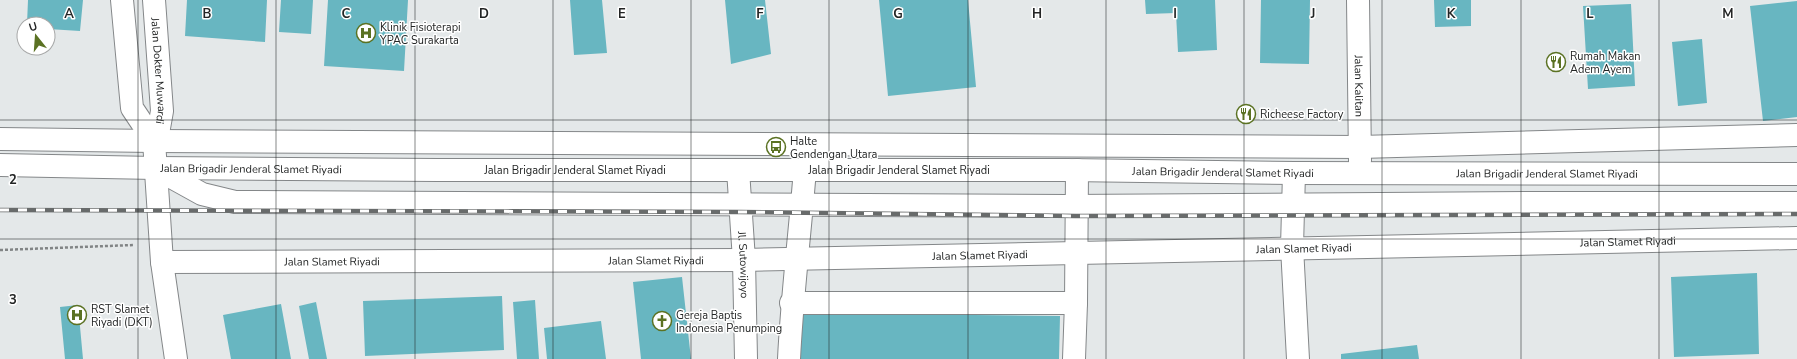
<svg xmlns="http://www.w3.org/2000/svg" width="1797" height="359" viewBox="0 0 1797 359" font-family="'Nunito Sans',sans-serif">
	<style>
		.building { fill: #68b6c1 }
		.lines { fill: none; stroke-linecap: round; stroke-linejoin: round }
		.minor-casing { stroke: #848789; stroke-width: 24 }
		.major-casing { stroke: #848789; stroke-width: 24 }
		.path { stroke: #818485; stroke-width: 2.5; stroke-dasharray: 3 2; stroke-linecap: butt }
		.minor { stroke: #fff; stroke-width: 22 }
		.major { stroke: #fff; stroke-width: 22 }
		.rail-casing { stroke: #686b6b; stroke-width: 4.5 }
		.rail { stroke: #fff; stroke-width: 3; stroke-dasharray: 9; stroke-linecap: butt }
		.grid { fill: none; stroke: #232525; stroke-width: 1; stroke-opacity: 0.55 }
		.labels { text-anchor: middle; dominant-baseline: central; stroke-width: 3; stroke-linejoin: round; paint-order: stroke }
		.poi-label { font-size: 11px; fill: #232525; stroke: #fff; text-anchor: start }
		.street-label { font-size: 11px; fill: #232525; stroke: #fff }
		.grid-label { font-size: 13px; text-anchor: middle; font-weight: bold; fill: #232525; stroke: #fff; stroke-width: 3; stroke-linejoin: round; paint-order: stroke }
	</style>
	<rect width="100%" height="100%" fill="#e4e8e9"/>
	<!-- building -->
	<path class="building" d="M28,0H83L80,31L48,29V24H27Z
		M187,0H267L265,42L185,36Z
		M281,0H313L311,34L279,32Z
		M328,0H408L404,71L324,66Z
		M570,0H602L607,53L574,55Z
		M725,0H765L771,54L731,64Z
		M879,0H968L976,87L888,96Z
		M1145,0H1215L1217,50L1178,52L1176,13L1146,14Z
		M1261,0H1310L1309,64L1260,63Z
		M1434,0H1471V26L1435,27Z
		M1797,1V117L1763,121L1750,6Z
		M1631,4L1635,86L1588,89L1583,6Z
		M1702,39L1707,103L1678,106L1672,42Z
		M1757,273L1759,354L1674,357L1671,277Z
		M682,277L691,359H641L633,282Z
		M502,296L504,350L365,356L363,301Z
		M535,300L539,359H517L513,302Z
		M316,302L327,359H309L299,306Z
		M281,304L291,359H231L223,315Z
		M78,305L83,359H65L60,307Z
		M800,313L1060,316L1059,359H798Z
		M601,321L606,359H547L544,328Z
		M1417,345L1419,359H1341V354Z"/>
	<g class="lines">
		<defs>
			<g id="minor">
				<path id="s1" d="M1358,0L1360,161"/>
				<path d="M0,139L154,141L1360,147L1797,135"/>
				<path d="M155,168L202,194L235,202L1067,206L1540,203H1797"/>
				<path d="M1294,173L1292,247L1298,359"/>
				<path id="s2" d="M162,262L744,260L1797,238"/>
				<path d="M791,303H1076"/>
				<path d="M789,359C792,296 800,233 805,169"/>
				<path d="M1074,359L1076,303L1077,170"/>
			</g>
			<g id="major">
				<path d="M122,0L132,108L154,141"/>
				<path id="s3" d="M154,0L162,111L159,128L154,141L162,262L176,359"/>
				<path id="s4" d="M0,165L155,168L437,170H1068L1294,173L1797,174"/>
				<path id="s5" d="M738,170L744,260L746,359"/>
			</g>
		</defs>
		<!-- minor casing -->
		<use href="#minor" class="minor-casing"/>
		<!-- major casing -->
		<use href="#major" class="major-casing"/>
		<!-- path -->
		<path class="path" d="M0,250L134,245"/>
		<!-- minor -->
		<use href="#minor" class="minor"/>
		<!-- major -->
		<use href="#major" class="major"/>
		<defs>
			<path id="rail" d="M0,210L740,212L1076,216L1797,214"/>
		</defs>
		<!-- rail casing -->
		<use href="#rail" class="rail-casing"/>
		<!-- rail -->
		<use href="#rail" class="rail"/>
	</g>
	<!-- grid -->
	<path class="grid" d="M138,0V359M276,0V359M415,0V359M553,0V359M691,0V359M829,0V359M968,0V359M1106,0V359M1244,0V359M1382,0V359M1521,0V359M1659,0V359M0,120H1797M0,239H1797"/>
	<!-- icons -->
	<defs>
		<symbol id="hospital-ring" viewBox="-11 -11 22 22"><circle r="9.5" fill="#fff" stroke="#5b7223" stroke-width="1.5"/><path d="M-5-5h3v3.5h4V-5h3V5h-3V1.5h-4V5h-3Z" fill="#5b7223"/></symbol>
		<symbol id="restaurant-ring" viewBox="-11 -11 22 22"><circle r="9.5" fill="#fff" stroke="#5b7223" stroke-width="1.5"/><path d="M-5-6h1v4h1v-4h1v4h1v-4h1v5L-1.5 .5V6h-2V.5L-5-1ZM5-6V6H3V1.5H1.5Q1.5-4 5-6Z" fill="#5b7223"/></symbol>
		<symbol id="bus-ring" viewBox="-11 -11 22 22"><circle r="9.5" fill="#fff" stroke="#5b7223" stroke-width="1.5"/><path d="M-5-6H5V4H4V6H2V4H-2V6H-4V4H-5ZM-3.5-4V0h7V-4ZM-3.5 1.2v1.5H-2V1.2ZM2 1.2v1.5H3.5V1.2Z" fill="#5b7223"/></symbol>
		<symbol id="church-ring" viewBox="-11 -11 22 22"><circle r="9.5" fill="#fff" stroke="#5b7223" stroke-width="1.5"/><path d="M-1.2-6h2.4v3.5h3.3v2.4h-3.3V6h-2.4V-.1h-3.3v-2.4h3.3Z" fill="#5b7223"/></symbol>
	</defs>
	<g fill-rule="evenodd">
		<use href="#hospital-ring" x="355" y="22" width="22" height="22"/>
		<use href="#restaurant-ring" x="1545" y="51" width="22" height="22"/>
		<use href="#restaurant-ring" x="1235" y="103" width="22" height="22"/>
		<use href="#bus-ring" x="765" y="136" width="22" height="22"/>
		<use href="#hospital-ring" x="66" y="304" width="22" height="22"/>
		<use href="#church-ring" x="651" y="310" width="22" height="22"/>
	</g>
	<g class="labels">
		<!-- poi labels -->
		<g class="poi-label">
			<text x="380" y="27">Klinik Fisioterapi<tspan x="380" dy="13">YPAC Surakarta</tspan></text>
			<text x="1570" y="56">Rumah Makan<tspan x="1570" dy="13">Adem Ayem</tspan></text>
			<text x="1260" y="114">Richeese Factory</text>
			<text x="790" y="141">Halte<tspan x="790" dy="13">Gendengan Utara</tspan></text>
			<text x="91" y="309">RST Slamet<tspan x="91" dy="13">Riyadi (DKT)</tspan></text>
			<text x="676" y="315">Gereja Baptis<tspan x="676" dy="13">Indonesia Penumping</tspan></text>
		</g>
		<!-- street labels -->
		<g class="street-label">
			<text stroke="none"><textPath href="#s3" startOffset="71">Jalan Dokter Muwardi</textPath></text>
			<text stroke="none"><textPath href="#s1" startOffset="86">Jalan Kalitan</textPath></text>
			<text stroke="none"><textPath href="#s4" startOffset="251">Jalan Brigadir Jenderal Slamet Riyadi</textPath></text>
			<text stroke="none"><textPath href="#s4" startOffset="899">Jalan Brigadir Jenderal Slamet Riyadi</textPath></text>
			<text stroke="none"><textPath href="#s4" startOffset="575">Jalan Brigadir Jenderal Slamet Riyadi</textPath></text>
			<text stroke="none"><textPath href="#s4" startOffset="1223">Jalan Brigadir Jenderal Slamet Riyadi</textPath></text>
			<text stroke="none"><textPath href="#s4" startOffset="1547">Jalan Brigadir Jenderal Slamet Riyadi</textPath></text>
			<text stroke="none"><textPath href="#s2" startOffset="1466">Jalan Slamet Riyadi</textPath></text>
			<text stroke="none"><textPath href="#s2" startOffset="1142">Jalan Slamet Riyadi</textPath></text>
			<text stroke="none"><textPath href="#s2" startOffset="818">Jalan Slamet Riyadi</textPath></text>
			<text stroke="none"><textPath href="#s2" startOffset="494">Jalan Slamet Riyadi</textPath></text>
			<text stroke="none"><textPath href="#s2" startOffset="170">Jalan Slamet Riyadi</textPath></text>
			<text stroke="none"><textPath href="#s5" startOffset="95">Jl. Sutowijoyo</textPath></text>
		</g>
	</g>
	<g class="grid-label">
		<text x="69" y="18">A</text>
		<text x="207" y="18">B</text>
		<text x="346" y="18">C</text>
		<text x="484" y="18">D</text>
		<text x="622" y="18">E</text>
		<text x="760" y="18">F</text>
		<text x="898" y="18">G</text>
		<text x="1037" y="18">H</text>
		<text x="1175" y="18">I</text>
		<text x="1313" y="18">J</text>
		<text x="1451" y="18">K</text>
		<text x="1590" y="18">L</text>
		<text x="1728" y="18">M</text>
		<text x="13" y="184">2</text>
		<text x="13" y="304">3</text>
	</g>
	<!-- north arrow -->
	<g transform="translate(36 36) rotate(343)"><circle r="19" fill="#ffffff" stroke="#a7a8a8"/>
	<path d="M0-3L7 15L0 10L-7 15Z" fill="#5b7223"/>
	<text y="-6" font-size="11" font-weight="bold" text-anchor="middle" fill="#232525">U</text>
	</g>
</svg>
